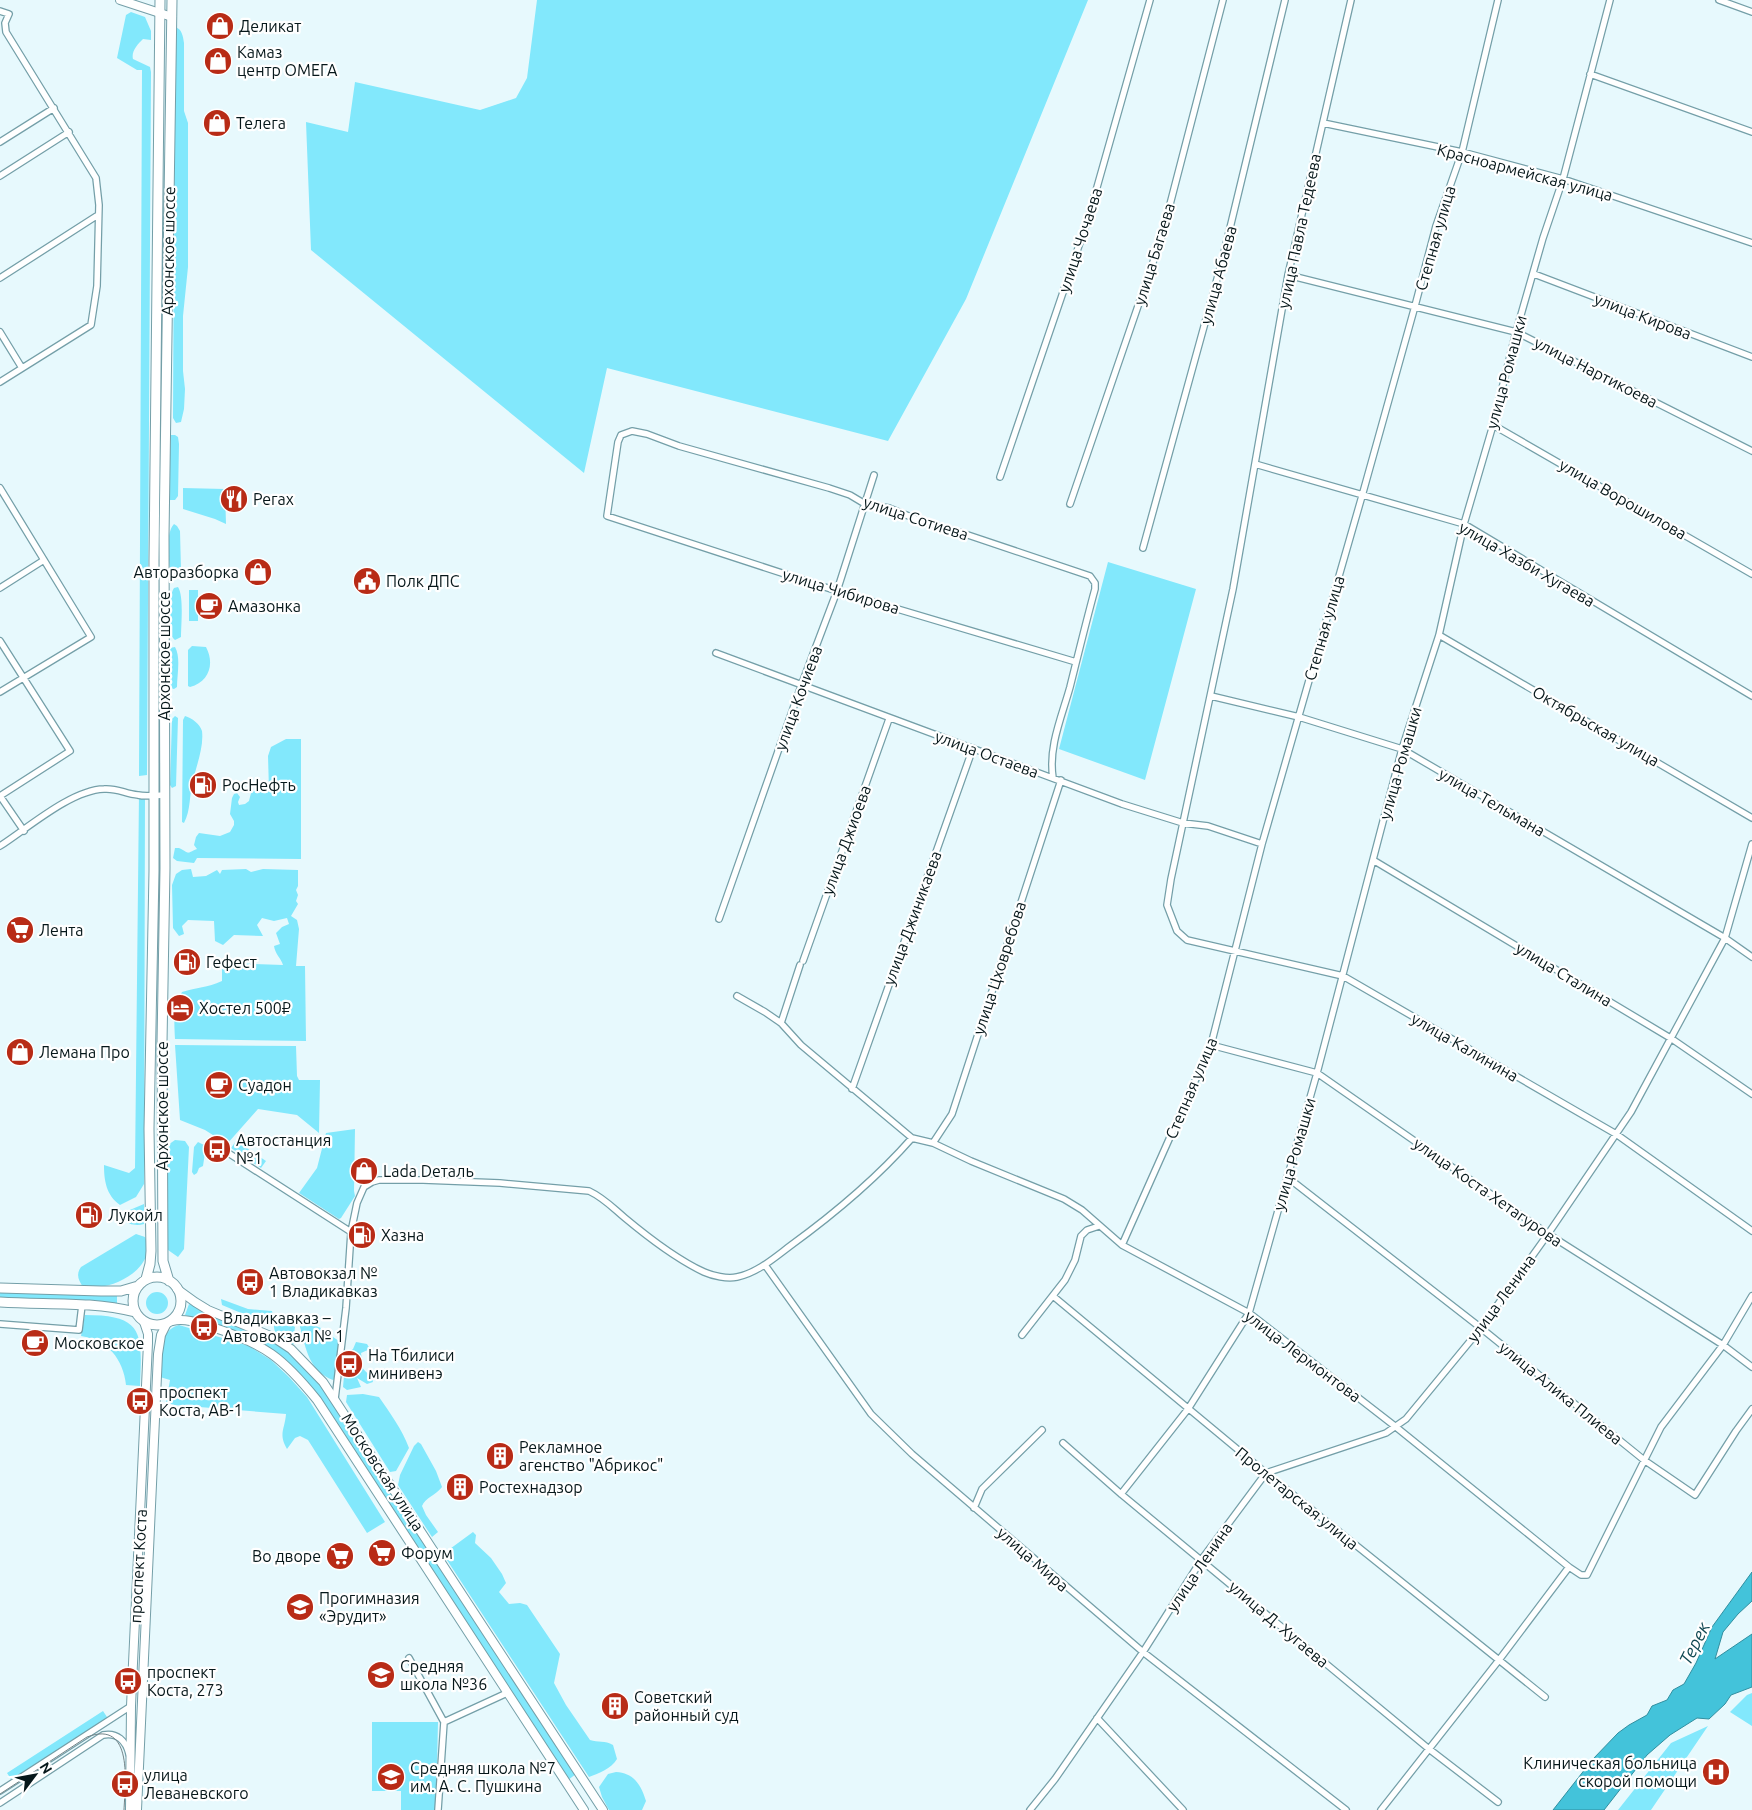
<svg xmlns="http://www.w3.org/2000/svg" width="1752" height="1810" viewBox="0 0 1752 1810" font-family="Ubuntu,sans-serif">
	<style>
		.green { fill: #82e8fc }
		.water { fill: #43c3da; stroke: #318fa0 }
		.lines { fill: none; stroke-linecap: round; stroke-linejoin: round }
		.minor-casing { stroke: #749fa8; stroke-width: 8 }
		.major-casing { stroke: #749fa8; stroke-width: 10 }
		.highway-casing { stroke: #749fa8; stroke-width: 11 }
		.minor { stroke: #fff; stroke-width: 5.5 }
		.major { stroke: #fff; stroke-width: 8 }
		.highway { stroke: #fff; stroke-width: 9 }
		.tram { stroke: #738488; stroke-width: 1 }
		.labels { text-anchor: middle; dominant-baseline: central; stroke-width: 4.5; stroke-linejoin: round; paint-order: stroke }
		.poi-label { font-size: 16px; fill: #06171a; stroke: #fff; text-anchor: start }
		.street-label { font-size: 16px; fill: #06171a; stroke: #fff }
		.water-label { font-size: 18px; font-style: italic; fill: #134a54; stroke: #fff }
	</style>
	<rect width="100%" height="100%" fill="#e7f9fd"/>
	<!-- green -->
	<path class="green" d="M537,0H1088L966,299L888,441L607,368L584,473L311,250L306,122L348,132L355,82L480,110L516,98L527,78Z
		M131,12L145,17L151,31V40L143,39C138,44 131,51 133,59L150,67L151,72L147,775L139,776L142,70H137L117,58L126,15Z
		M175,27C182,29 183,36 184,43V111L188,123V267L183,316V371L185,389L184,409L181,422L176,423L173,418Z
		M171,435H175L178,437L179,444L178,496L175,500H169L168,490Z
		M183,488L225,489L226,524L215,519L183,509Z
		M174,524L177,526L180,531L181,570L177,574H173L170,571C169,558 165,534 174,524Z
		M1108,562L1196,589L1145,780L1059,749Z
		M178,587C184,596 181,625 181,637L175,640C166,634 168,597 174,588Z
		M189,590H198V621H189Z
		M192,646L206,647C215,664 209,682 190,687L188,686V650Z
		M175,647C181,657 177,675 177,687L174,689L170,688L168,684V651L170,648Z
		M175,716L178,718L176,786L172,788L170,785L172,719Z
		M185,716C192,718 200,724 202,731C204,748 196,766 193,781C189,795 191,810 184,823L182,822L183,720Z
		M286,739H301V859L197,858L194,863L177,861L173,858L175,848H179C191,854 185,854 197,849L194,845L196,837L199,833L220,836L230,832L234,825V821L230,814L232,798L234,794L237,793L240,797L238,802L239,805L245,804L249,801L251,793L256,790H269L268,756L271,747Z
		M139,793L145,794L144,1184L136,1197L120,1205C106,1195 104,1180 104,1165L129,1173L135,1168Z
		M191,869L193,877L206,876L217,870L220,874L222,870L246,869L251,872L263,869L298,870V886L296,890L298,895L296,901L298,904L291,916L297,920L299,929L296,966H305L306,1041L175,1039C174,1020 173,1009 182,992C197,987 207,988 222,981V963L283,965C281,958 275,954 274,946L280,944L276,933L282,927L289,924L287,918L274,921L262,918L257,925L263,936L234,935L223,945L215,941L214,921L188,920L182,926L184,934L179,936L173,928L172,885L176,874L182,870Z
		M175,1045L296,1046L297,1076L299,1080H320L319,1133L297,1115L258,1109L227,1144L205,1130L180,1120Z
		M355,1129L354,1191L355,1196L341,1218L339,1219L299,1193L317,1168L326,1133Z
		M175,1140L185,1141L189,1147L184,1249L178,1257L168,1250L165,1244L168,1145Z
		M236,1141L266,1161L261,1168L231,1148Z
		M198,1142L206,1146L203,1166L199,1168L197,1173L194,1175L192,1172L194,1147Z
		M144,1204V1224C137,1226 128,1225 123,1219L125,1212Z
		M136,1234L145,1237C157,1264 122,1285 99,1287C93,1288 88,1287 83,1287C78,1280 76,1274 81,1267Z
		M0,1291L117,1295V1305L0,1300Z
		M146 1303a11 11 0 1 1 22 0a11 11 0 1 1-22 0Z
		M221,1299L248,1309L272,1311L273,1316L265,1323L222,1305Z
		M189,1304L264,1335L293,1355L330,1395L429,1549L420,1555L317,1394L293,1367L275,1352L249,1337L185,1315Z
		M280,1313L292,1321L291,1325L295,1327L294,1334L297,1337V1341L291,1346C277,1336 267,1330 280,1313Z
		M85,1315C145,1315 142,1334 140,1386L126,1385C123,1359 108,1340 81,1336Z
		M301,1323L313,1325L321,1328V1337L325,1342L333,1337L339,1341L340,1351L336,1378L333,1380C309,1371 306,1349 300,1327Z
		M179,1325L249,1346L271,1360L289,1377L307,1397L385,1522L367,1533L308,1440L300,1436L295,1438L287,1449C278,1434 285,1429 286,1414L174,1405L166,1402L170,1380L160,1377C162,1359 158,1330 179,1325Z
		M356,1342L367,1344L370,1349L361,1353L362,1361L360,1364C363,1371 372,1375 373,1382L367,1384L357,1378L361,1387L347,1390L343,1387L344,1376L349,1352L353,1349Z
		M363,1394L379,1397C390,1413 402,1429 409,1448L396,1471L390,1472L346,1402L347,1395Z
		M418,1442L421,1444L436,1471L442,1487C436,1495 425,1498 422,1506L426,1515L438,1532L432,1537L398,1485L400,1475L414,1446Z
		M473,1532L476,1535L475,1543L491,1558L502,1574L506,1583L499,1592L509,1604L520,1603L527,1605L560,1654L554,1683L566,1705L590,1740C598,1743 605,1740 613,1745L617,1759C611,1769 599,1773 589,1777L443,1554Z
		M432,1554L576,1774L568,1780L424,1559Z
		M1752,1693V1726L1730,1712L1747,1695Z
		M103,1711L109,1720L13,1782L7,1773Z
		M372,1722H438L436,1810H401V1791H372Z
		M1708,1726L1651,1810H1618L1671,1743Z
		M616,1772C634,1773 641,1785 646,1801L642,1810H609L602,1797L599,1787L608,1774Z"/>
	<!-- water -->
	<path class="water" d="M1752,1572V1601L1738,1614L1723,1632L1715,1659L1752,1634V1687L1731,1695L1725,1704L1709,1719L1697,1718L1670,1735L1647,1755L1604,1810H1553L1593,1759L1618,1733L1629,1725L1647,1715L1652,1706L1667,1700L1673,1690L1684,1684L1696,1663L1712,1627Z"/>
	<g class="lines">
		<defs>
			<path id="minor" d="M1351,0L1288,275L1233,589L1171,879L1167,905L1177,931L1187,940L1343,976L1616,1134L1752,1231
				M1719,0L1752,12
				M0,11L9,14L5,23L6,32L96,178L99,205L97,286L91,325L0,382
				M1590,74L1752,132
				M1323,123L1462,152L1563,179L1752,243
				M0,142L54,108
				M0,176L69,132
				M1534,274L1752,357
				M1288,275L1516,332L1752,451
				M0,278L98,215
				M0,332L22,368
				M1493,425L1752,574
				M1255,464L1464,524L1752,696
				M1000,477L1088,219L1150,0
				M0,488L91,637L0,692
				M1070,504L1161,239L1223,0
				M1143,548L1222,261L1285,0
				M0,588L44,560
				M1439,635L1752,818
				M0,641L70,751L0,796
				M716,653L1122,804L1183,823L1208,826L1262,844
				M1211,696L1299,717L1402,749L1725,938L1752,957
				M1053,778C1048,747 1062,716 1070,687C1078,655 1086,622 1095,589V583L1090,576L962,533L921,521L889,508L865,504L850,495L829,488L679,446L647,434L632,431L621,435L618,442L607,516L837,591L1076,662
				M0,796L24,831
				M0,846C28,828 71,790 104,789C118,788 125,794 138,795C146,797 156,795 165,795
				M1373,860L1672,1039L1752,1094
				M719,919L801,686L837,591L874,475
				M803,961L889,719
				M737,996L765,1012L781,1023L801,1045L912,1138L933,1143L952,1114L1061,780
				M781,1023L800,965
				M1211,1045L1317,1073L1548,1234L1723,1345L1752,1367
				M852,1089L973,748
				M933,1143L971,1161L1064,1199L1082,1210L1122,1245L1249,1313L1396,1427L1569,1567
				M222,1149L351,1232
				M1287,1177L1481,1328L1644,1460L1695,1495L1736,1431L1752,1409
				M1122,1245L1211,1045L1262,844L1362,496L1415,306L1436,226L1462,152L1498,0
				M765,1265L871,1414L912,1454L1143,1652L1346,1810
				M1053,1296L1266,1473L1545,1697
				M0,1324L79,1330L82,1305
				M1022,1335L1065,1280L1075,1260L1081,1236L1087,1230L1099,1226
				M335,1399L346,1308L351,1232L357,1203L364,1187L372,1182L379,1180H423L500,1183L589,1191C604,1198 613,1208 625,1218C649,1238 676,1259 704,1272C713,1276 727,1279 737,1277C757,1273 774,1258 790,1246C834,1214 876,1179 912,1138
				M1063,1443L1121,1494L1429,1749L1498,1802
				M1121,1494L1188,1409L1249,1313L1317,1073L1402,749L1439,635L1464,524L1493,425L1516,332L1543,238L1563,179L1610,0
				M974,1508L982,1489L1042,1430
				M409,1658L444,1722L507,1693
				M1097,1718L1183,1810
				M0,1791L131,1706
				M0,1803L103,1735C117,1732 126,1741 129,1754
				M438,1810L444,1722
				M1030,1810L1055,1779L1143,1652L1202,1559L1266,1473L1386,1433L1406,1419L1481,1328L1548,1234L1631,1112L1725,938L1752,844
				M1381,1810L1499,1660L1569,1567L1581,1575H1587L1661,1427L1723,1345L1752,1296"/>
			<path id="major" d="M120,0L172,17
				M177,1289L195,1302L208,1310L273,1337L291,1349L323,1382L603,1810
				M172,1321C186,1318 199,1323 212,1327C265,1344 283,1358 317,1400L584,1810
				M130,1810L131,1706L148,1343V1334L144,1322
				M137,1810L158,1354L161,1335L167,1323"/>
			<path id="highway" d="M133 1301a24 24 0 1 1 48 0a24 24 0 1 1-48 0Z
				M146,1279L150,1264L151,1251L149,1129L154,871V561L160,0
				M169,1281L163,1261L162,1043L165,868L164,536L172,0
				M0,1288L101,1291H121L138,1286
				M0,1302C45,1305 91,1301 135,1312"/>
		</defs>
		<!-- minor casing -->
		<use href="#minor" class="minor-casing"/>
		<!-- major casing -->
		<use href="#major" class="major-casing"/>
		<!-- highway casing -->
		<use href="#highway" class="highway-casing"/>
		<!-- minor -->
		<use href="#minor" class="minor"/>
		<!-- major -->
		<use href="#major" class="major"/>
		<!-- highway -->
		<use href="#highway" class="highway"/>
		<!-- tram -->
		<path class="tram" d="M0,1794L87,1737C134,1719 125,1784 124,1810"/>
	</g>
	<!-- icons -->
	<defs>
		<symbol id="shop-disc" viewBox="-11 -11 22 22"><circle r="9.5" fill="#b82b16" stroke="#fff"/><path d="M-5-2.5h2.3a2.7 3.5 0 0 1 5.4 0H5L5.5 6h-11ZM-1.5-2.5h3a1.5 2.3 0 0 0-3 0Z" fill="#fff"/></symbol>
		<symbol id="restaurant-disc" viewBox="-11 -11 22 22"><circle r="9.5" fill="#b82b16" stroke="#fff"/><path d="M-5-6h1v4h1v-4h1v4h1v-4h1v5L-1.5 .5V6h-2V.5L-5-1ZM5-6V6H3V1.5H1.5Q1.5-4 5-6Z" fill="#fff"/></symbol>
		<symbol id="civic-disc" viewBox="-11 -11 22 22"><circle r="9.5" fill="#b82b16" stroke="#fff"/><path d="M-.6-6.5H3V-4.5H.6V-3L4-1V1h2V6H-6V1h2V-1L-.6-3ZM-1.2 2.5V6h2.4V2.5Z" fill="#fff"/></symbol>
		<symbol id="cafe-disc" viewBox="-11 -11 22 22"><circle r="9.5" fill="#b82b16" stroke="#fff"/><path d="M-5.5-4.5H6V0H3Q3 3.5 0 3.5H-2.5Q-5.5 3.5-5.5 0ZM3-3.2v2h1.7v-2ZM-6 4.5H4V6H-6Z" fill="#fff"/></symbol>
		<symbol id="fuel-disc" viewBox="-11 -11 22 22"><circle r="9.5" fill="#b82b16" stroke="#fff"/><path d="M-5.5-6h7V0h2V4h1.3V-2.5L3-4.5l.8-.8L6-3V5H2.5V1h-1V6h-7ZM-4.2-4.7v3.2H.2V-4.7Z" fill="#fff"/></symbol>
		<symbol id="supermarket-disc" viewBox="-11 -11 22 22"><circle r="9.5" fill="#b82b16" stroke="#fff"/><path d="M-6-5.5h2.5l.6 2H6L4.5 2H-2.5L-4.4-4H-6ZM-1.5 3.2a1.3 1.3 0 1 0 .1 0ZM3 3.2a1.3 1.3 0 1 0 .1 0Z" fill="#fff"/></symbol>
		<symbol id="hotel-disc" viewBox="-11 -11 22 22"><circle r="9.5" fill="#b82b16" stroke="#fff"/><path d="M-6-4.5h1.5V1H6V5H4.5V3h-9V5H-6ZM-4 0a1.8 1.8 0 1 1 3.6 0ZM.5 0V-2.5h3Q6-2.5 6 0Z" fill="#fff"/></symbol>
		<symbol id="bus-disc" viewBox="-11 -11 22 22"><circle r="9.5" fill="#b82b16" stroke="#fff"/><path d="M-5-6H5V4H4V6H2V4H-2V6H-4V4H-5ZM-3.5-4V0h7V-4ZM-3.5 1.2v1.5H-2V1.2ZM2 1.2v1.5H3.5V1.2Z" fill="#fff"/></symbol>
		<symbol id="building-disc" viewBox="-11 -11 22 22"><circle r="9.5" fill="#b82b16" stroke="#fff"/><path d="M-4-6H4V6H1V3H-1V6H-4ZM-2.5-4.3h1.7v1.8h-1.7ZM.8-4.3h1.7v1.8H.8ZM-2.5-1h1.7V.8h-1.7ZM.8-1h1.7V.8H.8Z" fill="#fff"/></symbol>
		<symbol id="school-disc" viewBox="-11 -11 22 22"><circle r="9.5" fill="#b82b16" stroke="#fff"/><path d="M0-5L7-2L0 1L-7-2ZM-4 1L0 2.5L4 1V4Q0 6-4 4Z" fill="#fff"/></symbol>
		<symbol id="hospital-disc" viewBox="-11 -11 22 22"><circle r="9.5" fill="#b82b16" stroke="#fff"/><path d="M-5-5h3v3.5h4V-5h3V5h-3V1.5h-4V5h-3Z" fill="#fff"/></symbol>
	</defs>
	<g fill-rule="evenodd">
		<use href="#shop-disc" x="204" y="10" width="32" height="32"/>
		<use href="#shop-disc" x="202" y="45" width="32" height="32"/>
		<use href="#shop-disc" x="201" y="107" width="32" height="32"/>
		<use href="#restaurant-disc" x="218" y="483" width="32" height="32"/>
		<use href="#shop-disc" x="242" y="556" width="32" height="32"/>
		<use href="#civic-disc" x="351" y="565" width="32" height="32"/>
		<use href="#cafe-disc" x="193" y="590" width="32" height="32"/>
		<use href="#fuel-disc" x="187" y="769" width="32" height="32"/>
		<use href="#supermarket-disc" x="4" y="914" width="32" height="32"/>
		<use href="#fuel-disc" x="171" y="946" width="32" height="32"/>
		<use href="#hotel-disc" x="164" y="992" width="32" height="32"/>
		<use href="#shop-disc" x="4" y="1036" width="32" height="32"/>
		<use href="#cafe-disc" x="203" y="1069" width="32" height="32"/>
		<use href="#bus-disc" x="201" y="1133" width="32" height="32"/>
		<use href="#shop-disc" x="348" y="1155" width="32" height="32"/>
		<use href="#fuel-disc" x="73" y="1199" width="32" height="32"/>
		<use href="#fuel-disc" x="346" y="1219" width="32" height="32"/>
		<use href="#bus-disc" x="234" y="1266" width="32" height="32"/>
		<use href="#bus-disc" x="188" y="1311" width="32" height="32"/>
		<use href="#cafe-disc" x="19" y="1327" width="32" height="32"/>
		<use href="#bus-disc" x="333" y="1348" width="32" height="32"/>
		<use href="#bus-disc" x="124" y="1385" width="32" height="32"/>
		<use href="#building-disc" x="484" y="1440" width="32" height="32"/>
		<use href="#building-disc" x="444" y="1471" width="32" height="32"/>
		<use href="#supermarket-disc" x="366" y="1537" width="32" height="32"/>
		<use href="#supermarket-disc" x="324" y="1540" width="32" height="32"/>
		<use href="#school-disc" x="284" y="1591" width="32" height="32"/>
		<use href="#school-disc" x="365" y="1659" width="32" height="32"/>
		<use href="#bus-disc" x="112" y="1665" width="32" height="32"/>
		<use href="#building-disc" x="599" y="1690" width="32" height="32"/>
		<use href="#hospital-disc" x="1700" y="1756" width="32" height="32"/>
		<use href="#school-disc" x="375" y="1761" width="32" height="32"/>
		<use href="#bus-disc" x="109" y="1768" width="32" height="32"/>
	</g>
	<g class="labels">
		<!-- poi labels -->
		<g class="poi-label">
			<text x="239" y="26">Деликат</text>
			<text x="237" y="52">Камаз<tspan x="237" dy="18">центр ОМЕГА</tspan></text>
			<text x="236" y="123">Телега</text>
			<text x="253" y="499">Регах</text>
			<text x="239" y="572" text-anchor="end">Авторазборка</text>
			<text x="386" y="581">Полк ДПС</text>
			<text x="228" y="606">Амазонка</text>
			<text x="222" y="785">РосНефть</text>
			<text x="39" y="930">Лента</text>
			<text x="206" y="962">Гефест</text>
			<text x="199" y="1008">Хостел 500₽</text>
			<text x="39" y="1052">Лемана Про</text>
			<text x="238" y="1085">Суадон</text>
			<text x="236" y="1140">Автостанция<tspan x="236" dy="18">№1</tspan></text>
			<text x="383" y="1171">Lada Dеталь</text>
			<text x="108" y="1215">Лукойл</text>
			<text x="381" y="1235">Хазна</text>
			<text x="269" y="1273">Автовокзал №<tspan x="269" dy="18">1 Владикавказ</tspan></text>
			<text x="223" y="1318">Владикавказ –<tspan x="223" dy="18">Автовокзал № 1</tspan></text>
			<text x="54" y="1343">Московское</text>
			<text x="368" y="1355">На Тбилиси<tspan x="368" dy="18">минивенэ</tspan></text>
			<text x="159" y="1392">проспект<tspan x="159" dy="18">Коста, АВ-1</tspan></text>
			<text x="519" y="1447">Рекламное<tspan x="519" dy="18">агенство "Абрикос"</tspan></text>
			<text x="479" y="1487">Ростехнадзор</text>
			<text x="401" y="1553">Форум</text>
			<text x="321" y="1556" text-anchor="end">Во дворе</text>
			<text x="319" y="1598">Прогимназия<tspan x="319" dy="18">«Эрудит»</tspan></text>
			<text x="400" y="1666">Средняя<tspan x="400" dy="18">школа №36</tspan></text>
			<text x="147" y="1672">проспект<tspan x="147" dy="18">Коста, 273</tspan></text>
			<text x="634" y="1697">Советский<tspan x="634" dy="18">районный суд</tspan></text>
			<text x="1697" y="1763" text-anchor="end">Клиническая больница<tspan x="1697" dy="18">скорой помощи</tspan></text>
			<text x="410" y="1768">Средняя школа №7<tspan x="410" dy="18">им. А. С. Пушкина</tspan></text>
			<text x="144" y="1775">улица<tspan x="144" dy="18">Леваневского</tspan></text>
		</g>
		<!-- street labels -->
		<g class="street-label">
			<text transform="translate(1525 172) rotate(15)">Красноармейская улица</text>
			<text transform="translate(1299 231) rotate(-78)">улица Павла Тедеева</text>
			<text transform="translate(1435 238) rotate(-74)">Степная улица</text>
			<text transform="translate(1080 240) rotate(-72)">улица Чочаева</text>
			<text transform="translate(168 251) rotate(-89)">Архонское шоссе</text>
			<text transform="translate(1154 254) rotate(-73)">улица Багаева</text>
			<text transform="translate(1218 275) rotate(-75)">улица Абаева</text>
			<text transform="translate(1643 316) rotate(21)">улица Кирова</text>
			<text transform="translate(1506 372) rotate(-75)">улица Ромашки</text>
			<text transform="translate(1596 372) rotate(27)">улица Нартикоева</text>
			<text transform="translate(1623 499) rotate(30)">улица Ворошилова</text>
			<text transform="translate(916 518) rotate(18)">улица Сотиева</text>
			<text transform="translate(1527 564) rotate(30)">улица Хазби Хугаева</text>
			<text transform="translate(841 591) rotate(17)">улица Чибирова</text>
			<text transform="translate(1324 628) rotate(-74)">Степная улица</text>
			<text transform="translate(164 656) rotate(-90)">Архонское шоссе</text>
			<text transform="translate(798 698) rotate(-70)">улица Кочиева</text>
			<text transform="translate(1596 726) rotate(30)">Октябрьская улица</text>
			<text transform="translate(987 754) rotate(20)">улица Остаева</text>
			<text transform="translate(1400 763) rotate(-74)">улица Ромашки</text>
			<text transform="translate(1492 802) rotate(30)">улица Тельмана</text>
			<text transform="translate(846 840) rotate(-70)">улица Джиоева</text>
			<text transform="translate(912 918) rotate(-70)">улица Джиникаева</text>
			<text transform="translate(999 968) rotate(-72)">улица Цховребова</text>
			<text transform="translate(1564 974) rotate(31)">улица Сталина</text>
			<text transform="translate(1465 1047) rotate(30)">улица Калинина</text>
			<text transform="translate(1191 1088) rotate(-67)">Степная улица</text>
			<text transform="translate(162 1106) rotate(-90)">Архонское шоссе</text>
			<text transform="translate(1294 1154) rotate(-74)">улица Ромашки</text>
			<text transform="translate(1488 1192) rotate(35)">улица Коста Хетагурова</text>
			<text transform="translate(1501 1298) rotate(-54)">улица Ленина</text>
			<text transform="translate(1303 1356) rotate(37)">улица Лермонтова</text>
			<text transform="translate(1561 1393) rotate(39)">улица Алика Плиева</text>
			<text transform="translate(383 1472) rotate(57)">Московская улица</text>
			<text transform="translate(1297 1498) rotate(39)">Пролетарская улица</text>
			<text transform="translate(1033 1559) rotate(41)">улица Мира</text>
			<text transform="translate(138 1566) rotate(-87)">проспект Коста</text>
			<text transform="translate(1199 1567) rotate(-56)">улица Ленина</text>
			<text transform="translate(1279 1624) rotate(40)">улица Д. Хугаева</text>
		</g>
		<!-- water labels -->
		<g class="water-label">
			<text transform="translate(1694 1643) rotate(-63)">Терек</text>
		</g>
	</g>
	<!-- north arrow -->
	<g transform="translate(35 1775) rotate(58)" stroke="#ffffff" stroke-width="4" paint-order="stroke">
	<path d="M0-4L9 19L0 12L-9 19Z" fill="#06171a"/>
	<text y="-8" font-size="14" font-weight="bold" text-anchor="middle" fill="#06171a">N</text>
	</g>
</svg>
